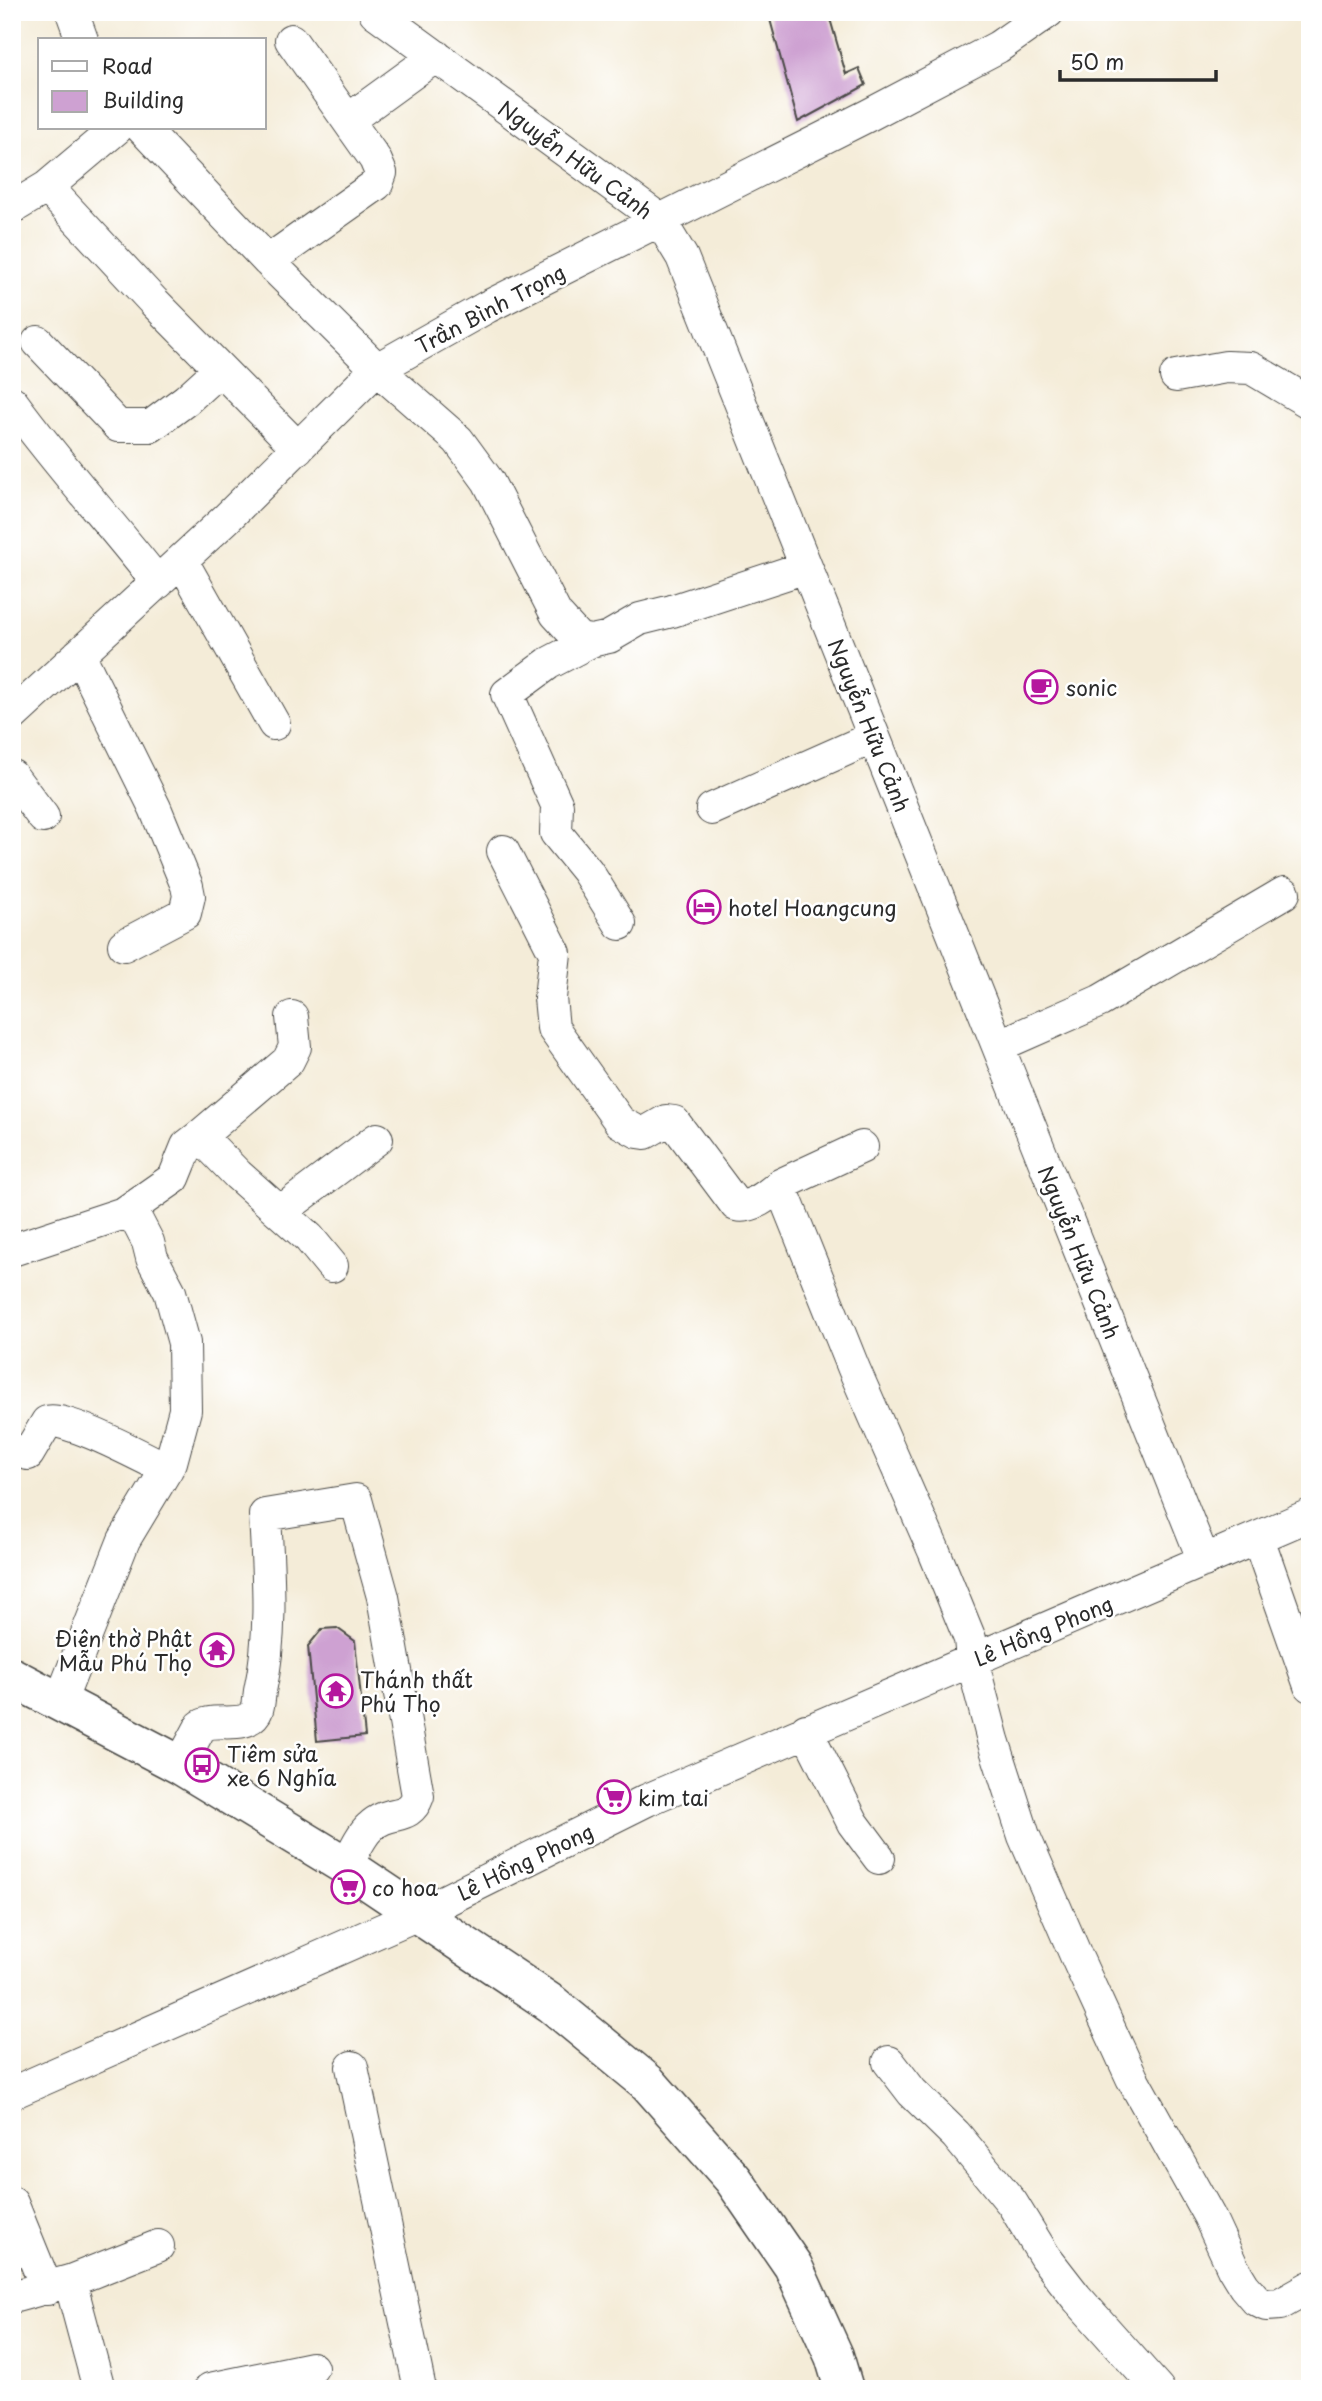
<svg xmlns="http://www.w3.org/2000/svg" width="1322" height="2401" viewBox="0 0 1322 2401" font-family="'Playpen Sans',sans-serif">
	<style>
		.building { fill: #cea1d2 }
		.lines { fill: none; stroke-linecap: round; stroke-linejoin: round }
		.minor-casing { stroke: #494845; stroke-width: 34 }
		.major-casing { stroke: #494845; stroke-width: 41 }
		.minor { stroke: #fff; stroke-width: 32 }
		.major { stroke: #fff; stroke-width: 38 }
		.labels { text-anchor: middle; dominant-baseline: central; stroke-width: 5; stroke-linejoin: round; paint-order: stroke }
		.street-label { font-size: 21px; fill: #2b2b2b; stroke: #fff }
		.poi-label { font-size: 21px; fill: #2b2b2b; stroke: #fff; text-anchor: start }
	</style>
	<rect width="100%" height="100%" fill="#fff"/>
	<filter id="ink" filterUnits="userSpaceOnUse"><feTurbulence type="fractalNoise" baseFrequency=".0143" numOctaves="2"/><feDisplacementMap in="SourceGraphic" scale="14" xChannelSelector="R" yChannelSelector="G"/><feConvolveMatrix kernelMatrix="1 2 1 2 8 2 1 2 1" color-interpolation-filters="sRGB"/></filter>
	<filter id="wash" filterUnits="userSpaceOnUse"><feTurbulence type="fractalNoise" baseFrequency=".00686" numOctaves="4" result="noise"/><feDisplacementMap in="SourceGraphic" scale="28" xChannelSelector="R" yChannelSelector="G"/><feGaussianBlur stdDeviation="1.57" result="paint"/><feColorMatrix in="noise" values="0 0 0 0 0 0 0 0 0 0 0 0 0 0 0 0 0 1.4 0 .05"/><feComposite in="paint" operator="in"/></filter>
	<g filter="url(#wash)">
		<rect width="100%" height="100%" fill="#f4ecd8"/>
		<g id="blocks">
			<!-- building -->
			<path class="building" d="M768,12H828L846,74L859,68L866,85L798,122Z
				M337,1628L355,1641L365,1736L317,1741L308,1646L322,1629Z"/>
		</g>
	</g>
	<g filter="url(#ink)">
		<use href="#blocks" fill-opacity="0" stroke="#494845" stroke-width="2"/>
		<g class="lines">
			<defs>
				<path id="minor" d="M72,12L82,40
					M375,12L659,219L682,257L1204,1561
					M348,120L436,56
					M142,128L268,261L377,369L458,440L488,481L556,614L579,639L591,641L609,637L640,619L672,611L806,567
					M47,187L154,302L298,448
					M12,208L47,187L117,128
					M268,261L377,184L381,173L375,159L291,40
					M38,342L118,426H151L186,400L219,370
					M1176,376L1226,367L1251,368L1310,403
					M12,402C58,465 110,522 158,583
					M182,561L274,724
					M591,641L549,663L507,694L557,805L556,833L587,871L620,924
					M79,654L155,808L187,886L189,896L185,913L124,945
					M12,716L226,519L377,369L487,307L869,115L998,47L1048,12
					M12,776L43,817
					M712,809L874,737
					M503,851L555,953L550,998L553,1028L620,1122L638,1132L645,1133L666,1121L674,1122L736,1205C752,1209 768,1195 780,1185L854,1369L934,1551L970,1639L972,1660L993,1740L1024,1836L1077,1958L1132,2078L1209,2216L1233,2268L1244,2286L1256,2300L1266,2305L1280,2304L1310,2287
					M998,1046L1100,1001L1284,893
					M200,1136L288,1061L295,1047L292,1017
					M780,1185L862,1147
					M280,1212L377,1139
					M124,1213L174,1178L187,1146L200,1136L238,1175L309,1238L332,1266
					M12,1250L124,1213L136,1219L148,1242L152,1258L170,1292L184,1343L185,1410L171,1462L124,1540L60,1702
					M12,1450L28,1454L47,1422C65,1415 146,1459 167,1469
					M1258,1538L1310,1686
					M806,1730L853,1823L879,1858
					M180,1765L201,1726C217,1717 245,1730 256,1712C259,1707 259,1697 260,1691C273,1633 268,1574 265,1515L356,1500L383,1597L418,1796C409,1822 390,1808 370,1827C360,1836 353,1854 346,1866
					M889,2062L912,2092L956,2135L1012,2203L1045,2257L1076,2297L1158,2389
					M352,2067L420,2389
					M12,2093L418,1914L647,1800L1310,1515
					M12,2203L47,2289
					M70,2281L99,2389
					M12,2297L70,2281L158,2246
					M210,2389L312,2368"/>
				<path id="major" d="M12,1677L180,1765L346,1866L552,2004L648,2083L733,2179L793,2266L834,2356L844,2389"/>
			</defs>
			<!-- minor casing -->
			<use href="#minor" class="minor-casing"/>
			<!-- major casing -->
			<use href="#major" class="major-casing"/>
			<!-- minor -->
			<use href="#minor" class="minor"/>
			<!-- major -->
			<use href="#major" class="major"/>
		</g>
	</g>
	<!-- icons -->
	<defs>
		<symbol id="cafe-ring" viewBox="-11 -11 22 22"><circle r="9.5" fill="#fff" stroke="#b5179e" stroke-width="1.5"/><path d="M-5.5-4.5H6V0H3Q3 3.5 0 3.5H-2.5Q-5.5 3.5-5.5 0ZM3-3.2v2h1.7v-2ZM-6 4.5H4V6H-6Z" fill="#b5179e"/></symbol>
		<symbol id="hotel-ring" viewBox="-11 -11 22 22"><circle r="9.5" fill="#fff" stroke="#b5179e" stroke-width="1.5"/><path d="M-6-4.5h1.5V1H6V5H4.5V3h-9V5H-6ZM-4 0a1.8 1.8 0 1 1 3.6 0ZM.5 0V-2.5h3Q6-2.5 6 0Z" fill="#b5179e"/></symbol>
		<symbol id="temple-ring" viewBox="-11 -11 22 22"><circle r="9.5" fill="#fff" stroke="#b5179e" stroke-width="1.5"/><path d="M0-6L5-2H3V0L6.5 2.5H4V6H1.5V3h-3V6H-4V2.5H-6.5L-3 0V-2H-5Z" fill="#b5179e"/></symbol>
		<symbol id="bus-ring" viewBox="-11 -11 22 22"><circle r="9.5" fill="#fff" stroke="#b5179e" stroke-width="1.5"/><path d="M-5-6H5V4H4V6H2V4H-2V6H-4V4H-5ZM-3.5-4V0h7V-4ZM-3.5 1.2v1.5H-2V1.2ZM2 1.2v1.5H3.5V1.2Z" fill="#b5179e"/></symbol>
		<symbol id="supermarket-ring" viewBox="-11 -11 22 22"><circle r="9.5" fill="#fff" stroke="#b5179e" stroke-width="1.5"/><path d="M-6-5.5h2.5l.6 2H6L4.5 2H-2.5L-4.4-4H-6ZM-1.5 3.2a1.3 1.3 0 1 0 .1 0ZM3 3.2a1.3 1.3 0 1 0 .1 0Z" fill="#b5179e"/></symbol>
	</defs>
	<g fill-rule="evenodd">
		<use href="#cafe-ring" x="1022" y="668" width="38" height="38"/>
		<use href="#hotel-ring" x="685" y="888" width="38" height="38"/>
		<use href="#temple-ring" x="198" y="1631" width="38" height="38"/>
		<use href="#temple-ring" x="317" y="1672" width="38" height="38"/>
		<use href="#bus-ring" x="183" y="1746" width="38" height="38"/>
		<use href="#supermarket-ring" x="595" y="1778" width="38" height="38"/>
		<use href="#supermarket-ring" x="329" y="1868" width="38" height="38"/>
	</g>
	<g class="labels">
		<!-- street labels -->
		<g class="street-label">
			<text transform="translate(576 159) rotate(36)">Nguyễn Hữu Cảnh</text>
			<text transform="translate(490 308) rotate(-28)">Trần Bình Trọng</text>
			<text transform="translate(870 725) rotate(68)">Nguyễn Hữu Cảnh</text>
			<text transform="translate(1080 1252) rotate(68)">Nguyễn Hữu Cảnh</text>
			<text transform="translate(1043 1630) rotate(-23)">Lê Hồng Phong</text>
			<text transform="translate(525 1861) rotate(-26)">Lê Hồng Phong</text>
		</g>
		<!-- poi labels -->
		<g class="poi-label">
			<text x="1066" y="687">sonic</text>
			<text x="728" y="907">hotel Hoangcung</text>
			<text x="192" y="1638" text-anchor="end">Điện thờ Phật<tspan x="192" dy="24">Mẫu Phú Thọ</tspan></text>
			<text x="360" y="1679">Thánh thất<tspan x="360" dy="24">Phú Thọ</tspan></text>
			<text x="227" y="1753">Tiêm sửa<tspan x="227" dy="24">xe 6 Nghĩa</tspan></text>
			<text x="638" y="1797">kim tai</text>
			<text x="372" y="1887">co hoa</text>
		</g>
	</g>
	<!-- margin -->
	<rect width="1322" height="2401" fill="none" stroke="#fff" stroke-width="42"/>
	<!-- legend -->
	<rect x="38" y="38" width="228" height="91" fill="#ffffff" stroke="#aaaaaa" stroke-width="2"/>
	<rect x="52" y="61" width="35" height="10" fill="#ffffff" stroke="#aaaaaa" stroke-width="2"/>
	<text x="102" y="74" font-size="21" fill="#2b2b2b">Road</text>
	<rect x="52" y="91" width="35" height="21" fill="#cea1d2" stroke="#aaaaaa" stroke-width="2"/>
	<text x="102" y="108" font-size="21" fill="#2b2b2b">Building</text>
	<!-- scale -->
	<path d="M1060 70v10h156v-10" fill="none" stroke="#2b2b2b" stroke-width="3.5"/>
	<text x="1070" y="70" font-size="21" fill="#2b2b2b" stroke="#ffffff" stroke-width="5" paint-order="stroke">50 m</text>
</svg>
